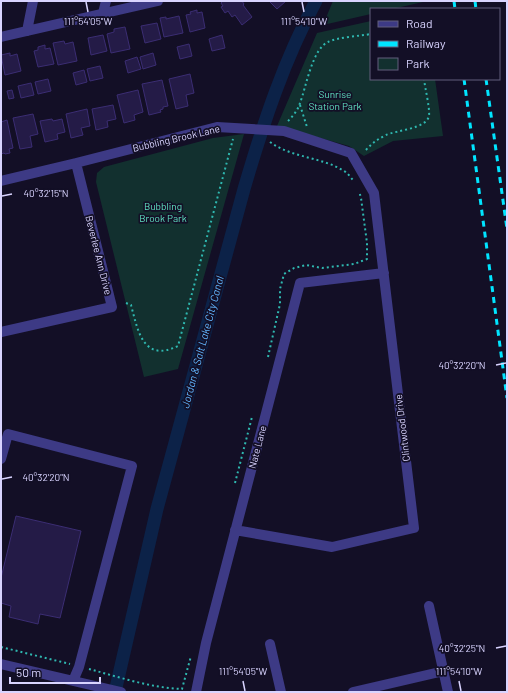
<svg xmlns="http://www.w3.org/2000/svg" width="508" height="693" viewBox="0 0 508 693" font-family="Barlow,sans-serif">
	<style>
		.green { fill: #12302f }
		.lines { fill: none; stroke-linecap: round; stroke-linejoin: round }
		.canal { stroke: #0c2248; stroke-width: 13 }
		.building { fill: #241b47; stroke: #3b2d73 }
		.path { stroke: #2fb8b0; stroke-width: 2; stroke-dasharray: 2 3; stroke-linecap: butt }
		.minor { stroke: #3d3a85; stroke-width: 10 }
		.rail { stroke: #00e5ff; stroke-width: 3; stroke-dasharray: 6 5; stroke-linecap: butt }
		.ticks { fill: none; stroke: #d9d4ff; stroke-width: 1.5 }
		.labels { text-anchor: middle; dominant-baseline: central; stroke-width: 3.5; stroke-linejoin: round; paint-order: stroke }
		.park-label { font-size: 10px; fill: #5fe0c0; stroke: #130f26 }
		.street-label { font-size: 10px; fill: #d9d4ff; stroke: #130f26 }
		.water-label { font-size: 11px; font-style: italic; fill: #62b6ff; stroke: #130f26 }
		.ticks-label { font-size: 10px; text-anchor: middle; fill: #d9d4ff; stroke: #130f26; stroke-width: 3.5; stroke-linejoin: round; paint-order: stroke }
	</style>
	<rect width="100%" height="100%" fill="#130f26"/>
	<!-- green -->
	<path class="green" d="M333,1H423V2L392,9H371V14L323,25Z
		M371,21V79H435L443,136L393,141L364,156L349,146L277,126L317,33Z
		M244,134L178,369L144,377L96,182L97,173L104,167L213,138Z"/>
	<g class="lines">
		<!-- canal -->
		<path class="canal" d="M115,692L157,509L244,189C263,124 284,60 316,1"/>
	</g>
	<!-- building -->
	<path class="building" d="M223,1H242L244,4L243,5L252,17L242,25L235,15L232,17L228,11L225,13L221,7L223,6L221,3Z
		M269,1H286L277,9Z
		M197,10V13L202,12L205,28L190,32L186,15L191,14L190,12Z
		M179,16L183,33L164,37L160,18L166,17V19Z
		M157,23L161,39L145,43L141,26Z
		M125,27L130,49L111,53L107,34L114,32V29Z
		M103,35L107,51L91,55L88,38Z
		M222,35L225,48L212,51L209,39Z
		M64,41L65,44L73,42L77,61L58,65L53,43Z
		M189,44L192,56L180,59L177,47Z
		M45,45V49L50,48L54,64L38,67L34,51L38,50V47Z
		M10,53V56L17,54L21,71L5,75L1,55Z
		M153,53L156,65L143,69L140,57Z
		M137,57L141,69L128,73L125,61Z
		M100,66L103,78L90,81L87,69Z
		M84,70L87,82L76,85L73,73Z
		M190,74L194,93L186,95L188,106L176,109L169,79Z
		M48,79L51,91L38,94L35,82Z
		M162,80L168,106L163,107V109L160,110L161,112L149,115L142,84Z
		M31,83L34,95L21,98L18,86Z
		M12,90L14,98L9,99L7,91Z
		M138,90L143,112L134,115L135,120L124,123L117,95Z
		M113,105L116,119L107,121L108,127L96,130L92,109Z
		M87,109L90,126L81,128L83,135L71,138L66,114Z
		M33,114L38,134L30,136L32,147L20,149L13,118Z
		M52,119L53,121L62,119L65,132L57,134L58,139L45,142L40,121Z
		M7,120L13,148L9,149L10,153L5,154L4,153L1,154V122Z
		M16,516L81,531L60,618L40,614L38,624L9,617L11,606L1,603V578Z"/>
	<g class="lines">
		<!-- path -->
		<path class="path" d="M300,105L307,127
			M288,121C293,116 298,110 300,103C306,88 312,49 328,42C338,37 360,36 371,34
			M270,142C292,158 322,157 344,171C348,173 350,177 353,180
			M366,150C372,143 378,139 386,135C397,130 426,129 429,116C430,108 425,88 424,79
			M126,303L131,305C138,331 143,363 178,346L233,139
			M268,357L280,304V289L284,274L294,268L306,265L322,268L354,264L367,259V243L361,198L359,191
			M235,483L252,417
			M1,647L70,664
			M89,669C119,677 151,688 182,689L191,656"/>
		<!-- minor -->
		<path class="minor" d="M103,13L106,1
			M27,31L33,1
			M1,37L158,1
			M1,181L76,163L217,127L284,131L351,153L374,193L414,528L332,547L235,530
			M1,332L112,307L76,163
			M1,459L8,434L132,466L79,667L73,681
			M429,606L448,692
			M270,644L281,692
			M1,664L121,692
			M196,692L206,643L300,283L384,273
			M353,692L444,671"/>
		<!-- rail -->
		<path class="rail" d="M454,1L455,9
			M475,1L476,9
			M464,79L507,398
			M486,79L507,229"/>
	</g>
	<!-- ticks -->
	<path class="ticks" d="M86,2L88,12M302,2L304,12M2,196L12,194M496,365L506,363M2,479L12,477M496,648L506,646M243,681L245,691M459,681L461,691"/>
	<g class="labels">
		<!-- park labels -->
		<g class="park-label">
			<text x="335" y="94">Sunrise<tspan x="335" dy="12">Station Park</tspan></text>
			<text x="163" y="206">Bubbling<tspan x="163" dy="12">Brook Park</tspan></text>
		</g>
		<!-- street labels -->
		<g class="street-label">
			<text transform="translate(176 138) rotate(-13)">Bubbling Brook Lane</text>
			<text transform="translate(99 255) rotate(76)">Beverlee Ann Drive</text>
			<text transform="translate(402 428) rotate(-97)">Clintwood Drive</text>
			<text transform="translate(257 447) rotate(-75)">Nate Lane</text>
		</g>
		<!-- water labels -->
		<g class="water-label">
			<text transform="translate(202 342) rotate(-75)">Jordan &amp; Salt Lake City Canal</text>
		</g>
	</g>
	<g class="ticks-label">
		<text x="88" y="25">111°54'05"W</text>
		<text x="304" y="25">111°54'10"W</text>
		<text x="46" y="197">40°32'15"N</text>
		<text x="462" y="369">40°32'20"N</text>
		<text x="46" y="481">40°32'20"N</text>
		<text x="462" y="652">40°32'25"N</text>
		<text x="243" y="675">111°54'05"W</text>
		<text x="459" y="675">111°54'10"W</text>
	</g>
	<!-- border -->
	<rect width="508" height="693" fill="none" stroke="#d9d4ff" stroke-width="4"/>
	<!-- legend -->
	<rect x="370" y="8" width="130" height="72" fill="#130f26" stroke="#625e7d"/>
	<rect x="378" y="21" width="20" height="6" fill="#3d3a85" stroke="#625e7d"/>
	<text x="406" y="28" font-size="12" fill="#d9d4ff">Road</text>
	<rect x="378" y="41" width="20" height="6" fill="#00e5ff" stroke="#625e7d"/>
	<text x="406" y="48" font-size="12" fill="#d9d4ff">Railway</text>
	<rect x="378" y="58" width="20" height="12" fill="#12302f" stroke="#625e7d"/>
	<text x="406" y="68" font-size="12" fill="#d9d4ff">Park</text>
	<!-- scale -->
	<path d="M10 677v6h90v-6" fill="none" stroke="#d9d4ff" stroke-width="2"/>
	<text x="16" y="677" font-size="12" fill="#d9d4ff" stroke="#130f26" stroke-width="3" paint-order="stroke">50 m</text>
</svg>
